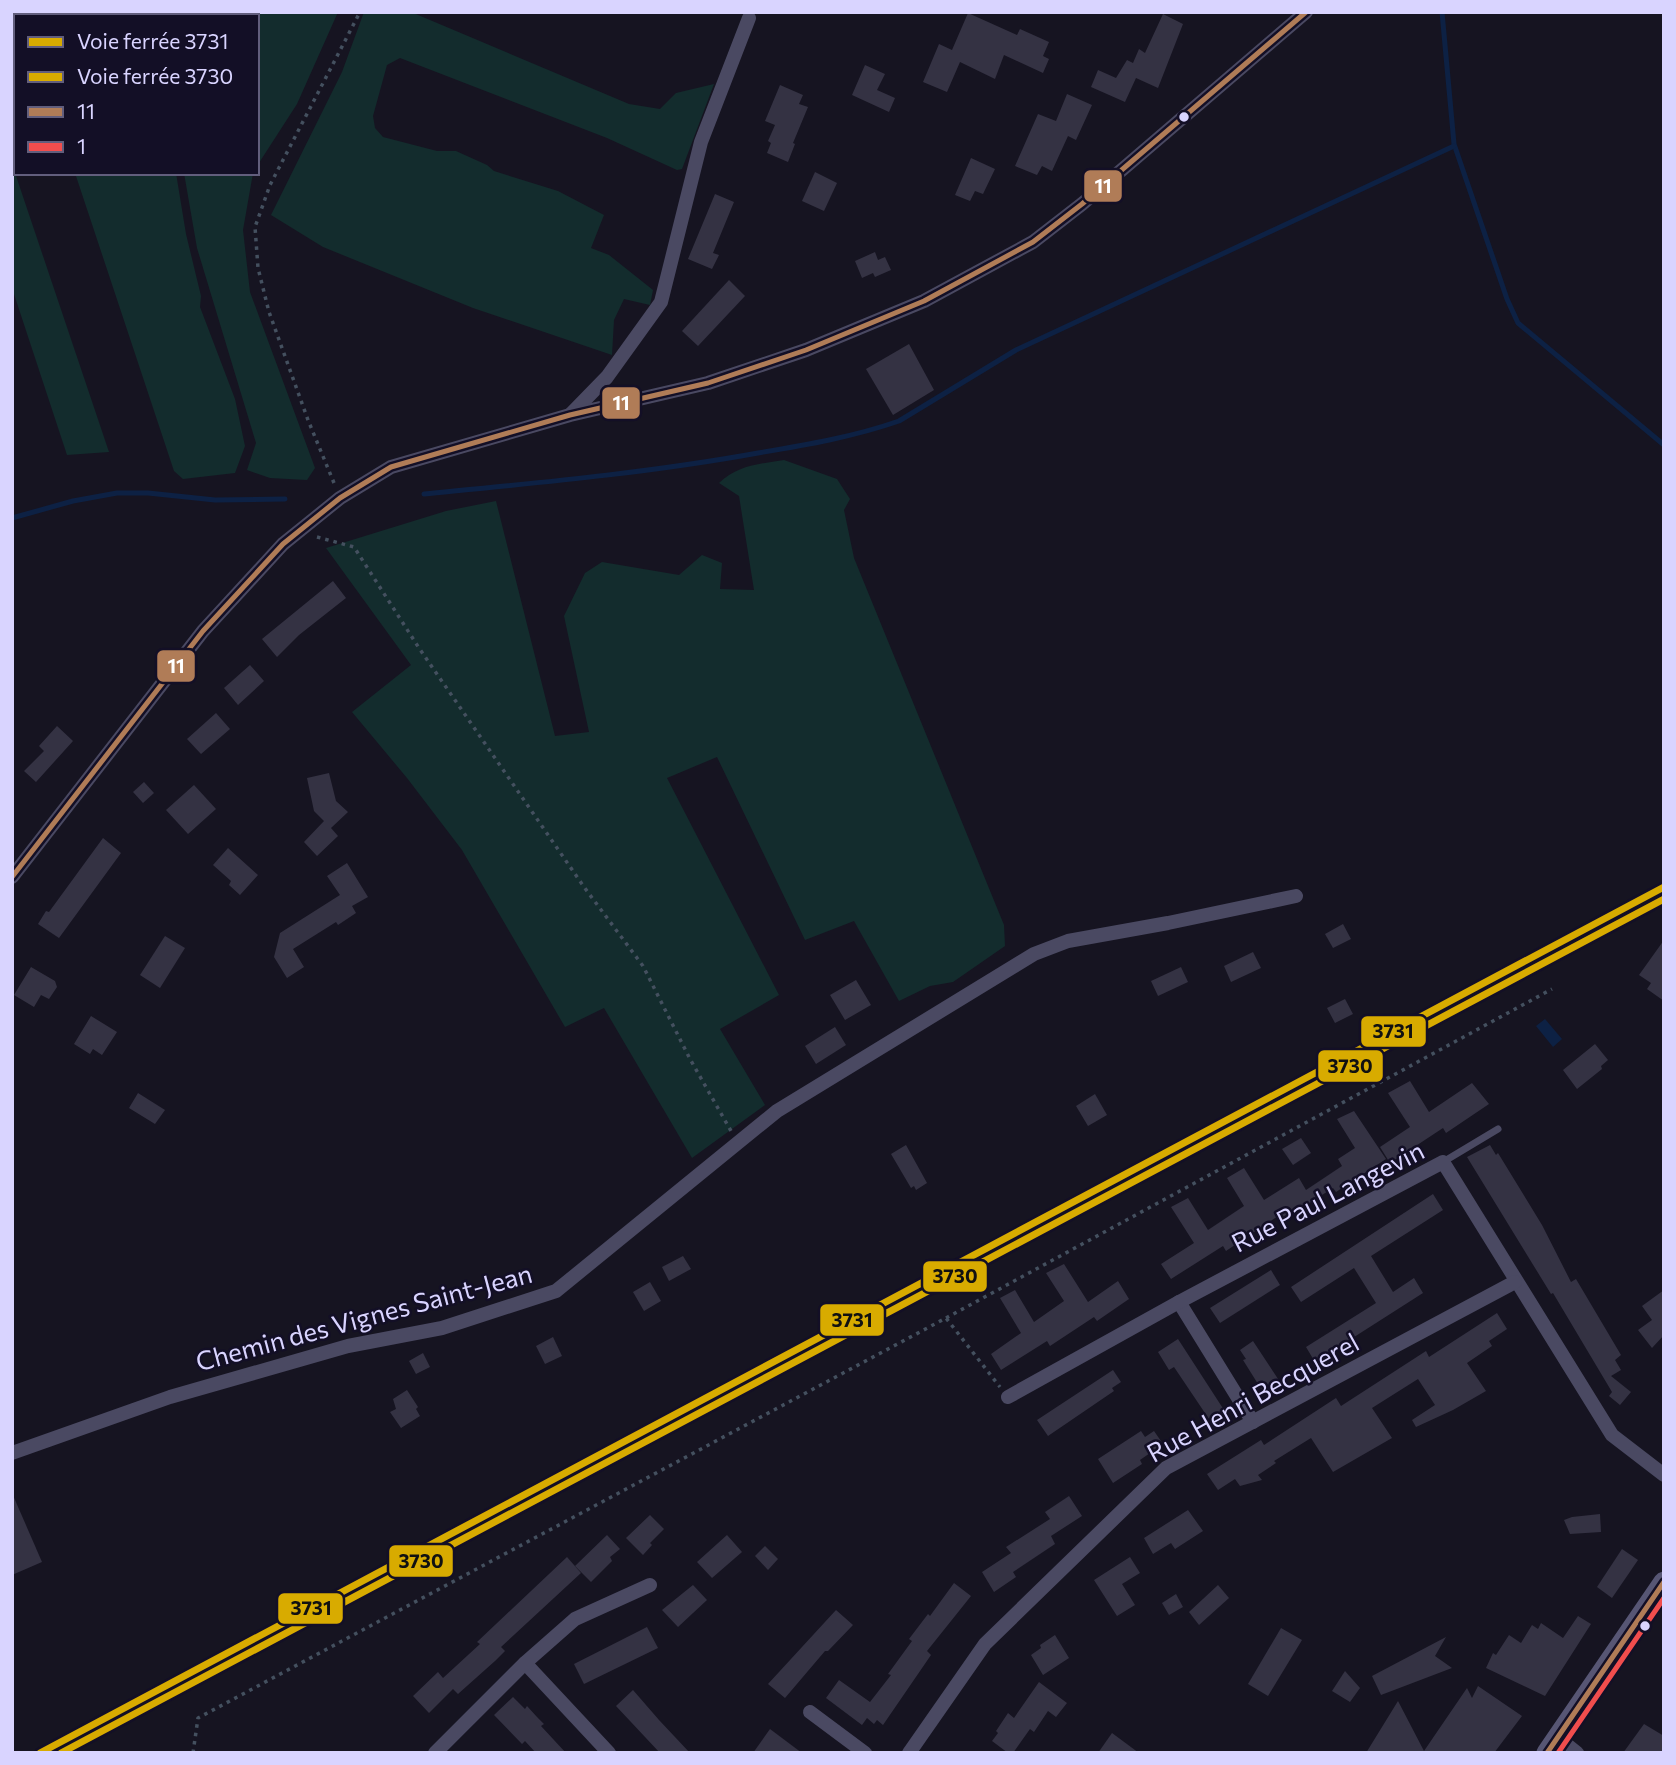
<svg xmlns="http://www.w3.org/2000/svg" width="1676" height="1765" font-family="Commissioner,sans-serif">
<rect width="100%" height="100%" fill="#161421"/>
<g fill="#132c2d">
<path d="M22 12H164L162 16H23Z"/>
<path d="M179 12H338L297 104 257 166V16H176Z"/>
<path d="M364 12H411L629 104 660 109 676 93 714 84 682 169 677 170 607 138 400 58 387 65 373 116 375 128 383 137 437 151H456L487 165 494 171 558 191 604 215 591 248 609 255 653 290 650 305 624 299 614 320 612 355 473 308 323 247 271 215 342 72Z"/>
<path d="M12 164 109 452 67 455 12 288Z"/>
<path d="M75 173H176L186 234 201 296 200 307 235 399 245 446 235 473 183 479 174 471Z"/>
<path d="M184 173H253L243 230 250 292 315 468 307 480 270 478 247 470 256 443 197 248Z"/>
<path d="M784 460 837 479 850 499 844 510 854 558 1004 925 1005 946 953 982 930 986 899 1001 854 921 805 940 717 757 667 778 779 995 720 1029 765 1105 692 1158 604 1008 565 1027 462 850 407 778 352 712 411 665 326 548 446 511 496 501 555 736 589 732 564 616 585 573 602 562 679 575 702 555 722 563 720 589 754 590 739 496 719 483C738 465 759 464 784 460Z"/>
</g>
<path fill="#0d2144" d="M1545 1019 1562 1039 1553 1047 1536 1026Z"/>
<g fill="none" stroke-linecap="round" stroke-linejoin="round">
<g stroke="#0d2144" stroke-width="5">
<path d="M1442 12 1454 144 1507 299 1518 323 1664 445"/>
<path d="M424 494C536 483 648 473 758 453 806 445 853 437 899 421L1016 350 1454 146"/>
<path d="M12 518 73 501 117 493H148L215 500 285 499"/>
</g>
</g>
<g fill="#343243">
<path d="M968 13 1017 35 1020 29 1049 42 1043 56 1049 59 1043 73 1004 55 995 79 960 62 947 92 923 82 939 44 952 50Z"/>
<path d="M1163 14 1183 24 1158 88 1136 78 1125 102 1091 87 1098 70 1116 78 1127 60 1133 63 1139 49 1145 53Z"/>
<path d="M865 65 885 74 877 90 895 98 889 112 852 95Z"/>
<path d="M780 85 803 95 799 104 808 107 793 143 795 144 788 162 767 153 771 143 768 141 775 125 765 121Z"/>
<path d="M1067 94 1092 105 1076 140 1068 136 1052 171 1042 166 1037 175 1015 166 1038 114 1056 121Z"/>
<path d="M971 158 995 169 983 194 975 191 970 201 955 195Z"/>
<path d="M815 172 837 183 824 211 802 201Z"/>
<path d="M715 194 734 202 713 253 719 255 712 269 688 259Z"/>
<path d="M875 252 878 260 885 257 891 270 875 277 873 273 862 278 855 261Z"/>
<path d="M729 280 745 296 698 346 682 331Z"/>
<path d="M909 344 934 390 893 415 866 369Z"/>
<path d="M333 581 346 598 299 635 277 657 262 639Z"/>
<path d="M250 665 264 681 238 705 224 688Z"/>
<path d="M216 713 230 729 201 754 187 739Z"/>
<path d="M57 726 73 741 36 782 24 771 44 751 39 746Z"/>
<path d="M329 773 336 801 348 812 331 828 338 836 317 856 304 842 324 821 314 811 307 778Z"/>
<path d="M144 782 154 793 143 803 133 792Z"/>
<path d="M194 785 216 809 188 834 166 810Z"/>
<path d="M103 838 121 853 59 938 38 924 46 911 49 912Z"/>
<path d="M228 848 258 875 240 895 229 885 231 881 213 865Z"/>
<path d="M347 863 368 897 352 906 356 913 338 925 336 922 293 949 304 967 287 978 274 957 280 933 340 895 327 876Z"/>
<path d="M1343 924 1351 939 1333 948 1325 934Z"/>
<path d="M165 936 185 948 160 988 140 975Z"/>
<path d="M1664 940V1001L1647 989 1651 983 1639 975Z"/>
<path d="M1253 952 1261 968 1231 982 1224 966Z"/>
<path d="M31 967 55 981 57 987 49 999 41 995 34 1007 14 995Z"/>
<path d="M1181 967 1188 982 1158 996 1151 981Z"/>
<path d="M856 980 871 1005 845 1020 830 995Z"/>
<path d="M1345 999 1353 1014 1335 1023 1327 1008Z"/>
<path d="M91 1016 117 1032 102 1055 93 1049 90 1054 74 1044Z"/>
<path d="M835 1027 846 1045 816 1064 805 1046Z"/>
<path d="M1595 1044 1608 1060 1601 1066 1602 1069 1577 1089 1563 1070Z"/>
<path d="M1410 1081 1429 1112 1472 1083 1489 1104 1446 1133 1443 1128 1390 1163 1380 1147 1410 1127 1388 1093Z"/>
<path d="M138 1093 165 1110 155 1124 129 1108Z"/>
<path d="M1095 1094 1107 1115 1088 1126 1076 1106Z"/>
<path d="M1354 1111 1386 1159 1336 1192 1333 1188 1281 1221 1278 1216 1226 1251 1223 1246 1171 1279 1161 1264 1194 1243 1171 1207 1188 1198 1208 1230 1244 1206 1227 1178 1244 1168 1264 1200 1299 1178 1306 1190 1342 1166 1338 1159 1355 1148 1337 1119Z"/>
<path d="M1301 1138 1311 1153 1293 1165 1282 1149Z"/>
<path d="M906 1145 927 1183 916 1190 914 1186 911 1188 891 1154Z"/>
<path d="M1490 1145 1496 1155 1498 1153 1542 1225 1571 1282 1576 1279 1621 1355 1615 1360 1621 1370 1611 1376 1631 1392 1620 1405 1609 1396 1612 1392 1553 1293 1551 1294 1467 1157Z"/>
<path d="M1433 1194 1443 1210 1371 1256 1393 1292 1414 1278 1423 1293 1315 1362 1306 1347 1376 1303 1354 1268 1301 1302 1291 1287Z"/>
<path d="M683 1256 691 1269 669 1281 662 1267Z"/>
<path d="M1064 1264 1088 1302 1118 1281 1129 1299 1097 1321 1094 1317 1050 1346 1047 1341 1001 1370 991 1354 1021 1333 1000 1298 1015 1290 1034 1322 1064 1301 1046 1273Z"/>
<path d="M1271 1270 1280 1285 1220 1323 1210 1308Z"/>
<path d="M650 1282 661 1301 644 1311 633 1292Z"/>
<path d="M1664 1290V1335L1652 1348 1638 1330 1652 1320 1642 1306Z"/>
<path d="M1497 1313 1507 1329 1489 1341 1492 1346 1467 1363 1486 1391 1453 1410 1416 1427 1412 1420 1435 1405 1418 1379 1372 1408 1392 1438 1333 1472 1311 1438 1274 1461 1276 1463 1258 1475 1262 1480 1240 1486 1235 1479 1218 1490 1207 1474 1261 1440 1264 1445 1336 1398 1341 1406 1426 1351 1429 1357Z"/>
<path d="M553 1337 562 1356 545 1364 536 1346Z"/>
<path d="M1178 1339 1224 1410 1209 1419 1174 1367 1169 1370 1158 1352Z"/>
<path d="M1253 1341 1280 1382 1263 1392 1243 1360 1246 1359 1240 1350Z"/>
<path d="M423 1353 430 1367 416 1374 409 1361Z"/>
<path d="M1113 1370 1121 1382 1112 1388 1114 1391 1048 1436 1037 1420Z"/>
<path d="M407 1390 418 1407 416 1409 420 1416 401 1428 390 1412 396 1409 393 1399Z"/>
<path d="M1141 1431 1145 1437 1154 1431 1163 1444 1140 1460 1142 1464 1113 1483 1098 1459Z"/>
<path d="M12 1493 42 1562 12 1575Z"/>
<path d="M1069 1496 1082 1516 1051 1536 1055 1544 1013 1572 1016 1577 994 1592 982 1572 1011 1553 1006 1547 1050 1519 1045 1512Z"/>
<path d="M1188 1510 1203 1531 1175 1549 1171 1543 1153 1554 1144 1538Z"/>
<path d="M1600 1514 1601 1532 1570 1534 1564 1520 1572 1517Z"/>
<path d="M650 1515 664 1529 650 1543 652 1545 643 1555 626 1538Z"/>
<path d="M607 1535 620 1549 610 1557 612 1561 591 1582 575 1566Z"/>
<path d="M727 1535 742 1552 712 1578 697 1562Z"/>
<path d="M765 1546 778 1559 768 1570 755 1556Z"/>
<path d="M1622 1549 1638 1560 1612 1598 1597 1587Z"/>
<path d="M567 1557 581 1573 501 1647 505 1651 495 1661 458 1694 453 1689 429 1713 413 1696 438 1672 443 1678 480 1644 477 1642Z"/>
<path d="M1130 1557 1140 1573 1122 1584 1135 1605 1117 1616 1094 1580Z"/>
<path d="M954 1583 971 1596 927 1651 931 1655 883 1725 877 1720 874 1724 867 1718 862 1725 826 1698 839 1680 870 1702 891 1675 888 1674 912 1641 909 1639 928 1614 930 1616Z"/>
<path d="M693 1585 707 1600 678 1627 662 1610Z"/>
<path d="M1218 1585 1229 1598 1199 1625 1189 1612Z"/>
<path d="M1176 1594 1183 1607 1169 1615 1162 1603Z"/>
<path d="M836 1610 853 1625 828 1651H825L785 1698 768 1684Z"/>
<path d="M1578 1616 1591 1624 1545 1696 1486 1668 1493 1653 1496 1655 1509 1635 1521 1643 1532 1625 1538 1629 1541 1623 1563 1638Z"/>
<path d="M647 1627 658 1648 584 1684 574 1664Z"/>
<path d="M1281 1628 1302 1640 1268 1696 1248 1684Z"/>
<path d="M1055 1635 1069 1658 1043 1675 1031 1655 1041 1648 1040 1645Z"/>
<path d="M1446 1637 1435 1656 1452 1668 1381 1695 1372 1676Z"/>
<path d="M1345 1671 1360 1688 1350 1702 1332 1691Z"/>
<path d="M1039 1682 1067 1703 1056 1717 1048 1711 1034 1732 1030 1729 1013 1753H1008L992 1741 998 1733 996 1731 1008 1713 1014 1718Z"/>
<path d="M1478 1686 1522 1716 1494 1753H1366L1398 1701 1424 1751 1467 1688 1472 1698Z"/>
<path d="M633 1690 659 1720 690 1753H660L616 1706Z"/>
<path d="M513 1697 525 1709 527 1706 537 1717 544 1724 541 1726 566 1753H536L525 1741 522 1744 494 1715Z"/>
<path d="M1644 1724 1664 1736V1748L1661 1753H1623Z"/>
<path d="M770 1729 802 1753H753Z"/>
<path d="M1112 1733 1139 1753H1098Z"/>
</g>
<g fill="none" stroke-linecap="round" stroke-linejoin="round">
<g stroke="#44505f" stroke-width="3.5" stroke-dasharray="3.5 5" stroke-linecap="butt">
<path d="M334 483 308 420 269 312 258 268 255 227 270 185 360 12"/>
<path d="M317 537 354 547 419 648 584 887 643 966 690 1059 731 1131"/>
<path d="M946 1318 1552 989"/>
<path d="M193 1753 198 1718 946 1318 1000 1387"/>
</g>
<path stroke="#4a4962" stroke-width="7" d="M1443 1162 1498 1129"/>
<g stroke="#4a4962" stroke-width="14">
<path d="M571 414 607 377 661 302 701 142 749 18"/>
<path d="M12 877 203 631 283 544 340 498 391 467 570 415 708 383 806 350 924 301 1033 242 1082 204 1306 12"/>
<path d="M1179 1302 1253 1422"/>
<path d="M1008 1397 1179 1302 1443 1162 1612 1435 1664 1475"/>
<path d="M12 1453 170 1397 348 1346 442 1328 556 1291 777 1111 1034 954 1068 941 1168 923 1296 896"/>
<path d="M525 1663 609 1753"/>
<path d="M810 1712 865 1753"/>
<path d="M1557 1737 1577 1753"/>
<path d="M435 1753 525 1663 575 1619 650 1585"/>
<path d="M909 1753 985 1644 1166 1468 1515 1282"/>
</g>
<path stroke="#575674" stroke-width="21" d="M1547 1753 1664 1582"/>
<defs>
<g id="bus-1">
<path d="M12 877 203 631 283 544 340 498 391 467 570 415 708 383 806 350 924 301 1033 242 1082 204 1306 12"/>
<path d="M1547 1753 1664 1582"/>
</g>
<path id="bus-2" d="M1558 1753 1664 1598"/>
</defs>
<use href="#bus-1" stroke="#130f26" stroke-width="10"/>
<use href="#bus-2" stroke="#130f26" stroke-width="10"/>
<use href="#bus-1" stroke="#b07c57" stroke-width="5"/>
<use href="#bus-2" stroke="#f14d4d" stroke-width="5"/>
<defs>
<path id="rail-1" d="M40 1753 1664 887"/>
<path id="rail-2" d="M61 1753 1664 899"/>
</defs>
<use href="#rail-1" stroke="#130f26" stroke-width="12"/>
<use href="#rail-2" stroke="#130f26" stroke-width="12"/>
<use href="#rail-1" stroke="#d8ab00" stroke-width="7"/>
<use href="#rail-2" stroke="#d8ab00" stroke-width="7"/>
</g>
<g fill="#d9d4ff" stroke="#130f26" stroke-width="2.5">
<circle cx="1184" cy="117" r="6"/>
<circle cx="1645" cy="1626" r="6"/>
</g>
<g text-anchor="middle" stroke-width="5" stroke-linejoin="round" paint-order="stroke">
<g font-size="26" fill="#d9d4ff" stroke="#130f26">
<text transform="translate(1328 1197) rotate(-27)" y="9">Rue Paul Langevin</text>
<text transform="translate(364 1318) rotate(-15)" y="9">Chemin des Vignes Saint-Jean</text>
<text transform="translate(1253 1398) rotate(-29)" y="9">Rue Henri Becquerel</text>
</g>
</g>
<g stroke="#130f26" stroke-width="2.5">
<rect x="1083" y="169" width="40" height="34" rx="7" fill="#b07c57"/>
<rect x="601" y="386" width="40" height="34" rx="7" fill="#b07c57"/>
<rect x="156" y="649" width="40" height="34" rx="7" fill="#b07c57"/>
<rect x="1360" y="1015" width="67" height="33" rx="7" fill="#d8ab00"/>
<rect x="1317" y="1049" width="67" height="34" rx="7" fill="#d8ab00"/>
<rect x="922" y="1260" width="66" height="33" rx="7" fill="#d8ab00"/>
<rect x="819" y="1303" width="66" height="34" rx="7" fill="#d8ab00"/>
<rect x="388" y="1544" width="66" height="34" rx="7" fill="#d8ab00"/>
<rect x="277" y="1592" width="67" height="33" rx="7" fill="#d8ab00"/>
</g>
<g font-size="19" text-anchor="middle" font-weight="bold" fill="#fff">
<text x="1103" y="193">11</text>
<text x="621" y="410">11</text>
<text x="176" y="673">11</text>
</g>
<g font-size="19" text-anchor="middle" font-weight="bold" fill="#111">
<text x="1393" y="1038">3731</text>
<text x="1350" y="1073">3730</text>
<text x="955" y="1283">3730</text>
<text x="852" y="1327">3731</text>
<text x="421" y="1568">3730</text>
<text x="311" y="1615">3731</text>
</g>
<rect width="1676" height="1765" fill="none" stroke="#d9d4ff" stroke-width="28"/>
<rect x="14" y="14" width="245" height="161" fill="#130f26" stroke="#625e7d" stroke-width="2"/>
<rect x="28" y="37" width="35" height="10" fill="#d8ab00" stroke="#625e7d" stroke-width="2"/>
<text x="77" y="49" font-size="21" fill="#d9d4ff">Voie ferrée 3731</text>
<rect x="28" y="72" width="35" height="10" fill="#d8ab00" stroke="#625e7d" stroke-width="2"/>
<text x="77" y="84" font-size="21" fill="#d9d4ff">Voie ferrée 3730</text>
<rect x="28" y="107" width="35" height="10" fill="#b07c57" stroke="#625e7d" stroke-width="2"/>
<text x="77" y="119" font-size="21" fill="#d9d4ff">11</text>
<rect x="28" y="142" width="35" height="10" fill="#f14d4d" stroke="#625e7d" stroke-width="2"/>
<text x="77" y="154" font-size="21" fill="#d9d4ff">1</text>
</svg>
